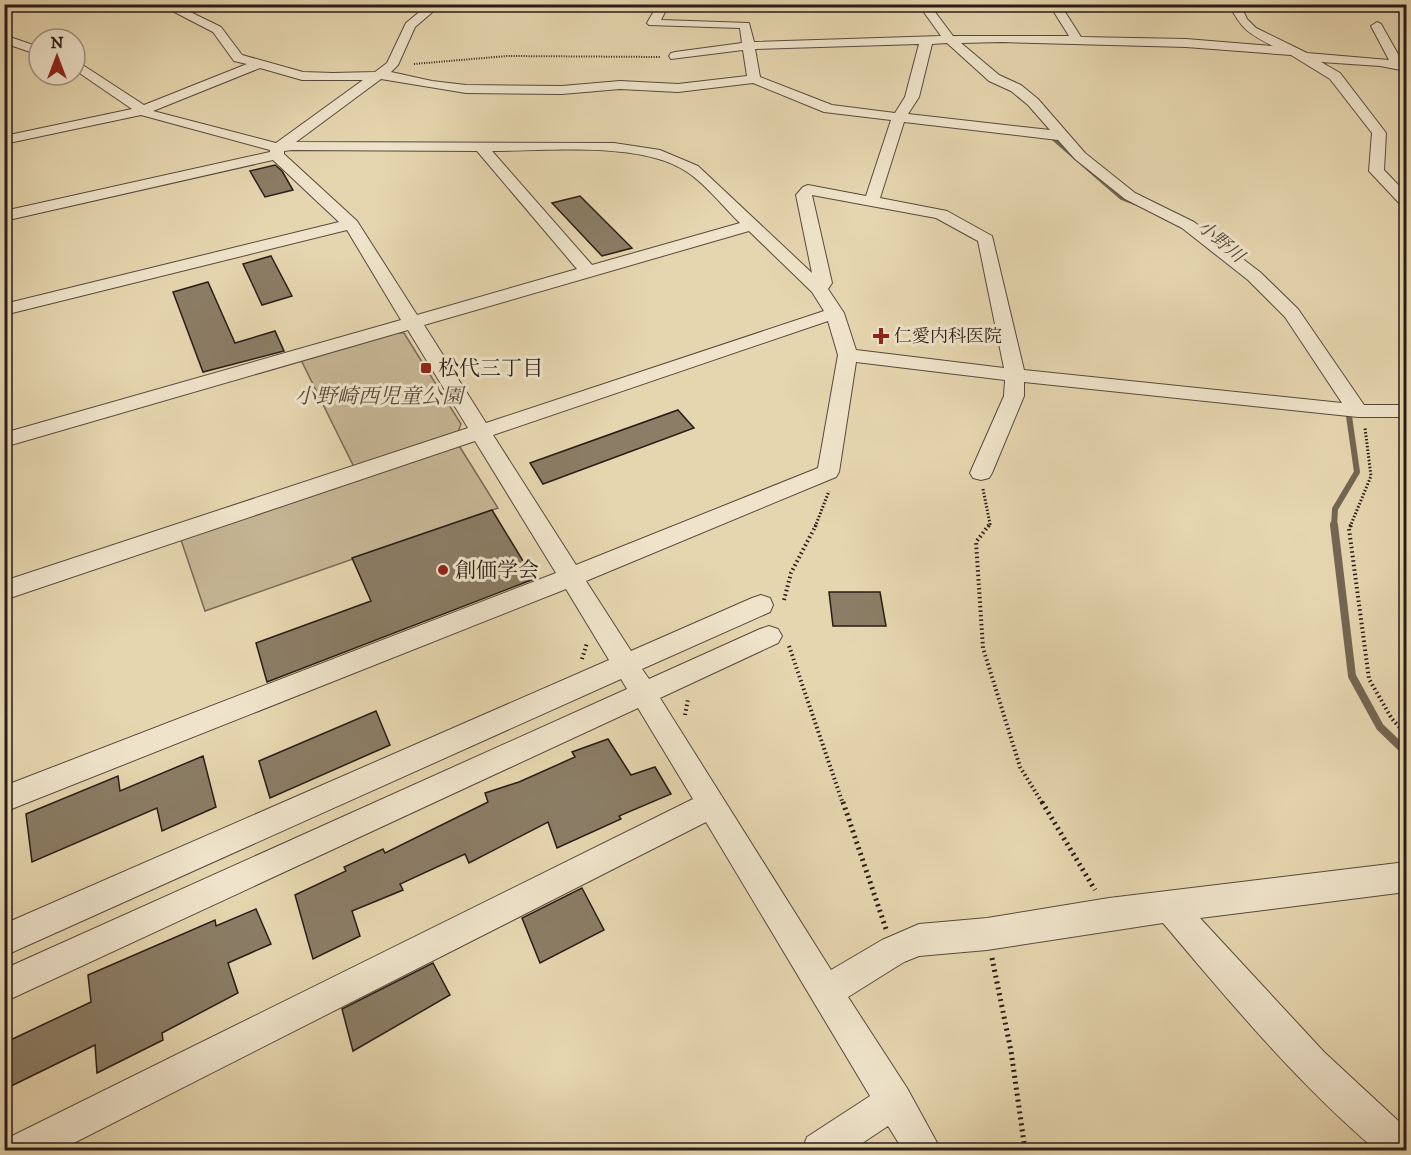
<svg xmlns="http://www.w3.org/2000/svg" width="1411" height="1155" font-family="'IM FELL DW Pica','Noto Serif JP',serif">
<rect width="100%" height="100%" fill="#e6d6af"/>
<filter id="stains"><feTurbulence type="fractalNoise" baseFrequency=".00333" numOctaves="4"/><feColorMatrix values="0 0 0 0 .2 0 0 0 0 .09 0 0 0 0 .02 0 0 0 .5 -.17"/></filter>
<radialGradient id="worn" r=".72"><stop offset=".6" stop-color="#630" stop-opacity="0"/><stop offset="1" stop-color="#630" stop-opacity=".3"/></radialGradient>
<g fill="#c6b695" stroke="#786956" stroke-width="1.5">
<path d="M395 333H404L461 424 458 432 354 467 301 360Z"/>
<path d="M458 444 498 508 205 611 180 537Z"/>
</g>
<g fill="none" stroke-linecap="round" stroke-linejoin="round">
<path stroke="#746653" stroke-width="4.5" d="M1053 138 1122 198 1135 203"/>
<path stroke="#746653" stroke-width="6" d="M1334 527 1335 509 1357 472 1349 416"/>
<path stroke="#746653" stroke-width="8" d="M1334 525 1352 676 1380 727 1406 752"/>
</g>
<g fill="#8b7d66" stroke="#291c17" stroke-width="1.5">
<path d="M275 165 282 171 293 190 265 197 250 171Z"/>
<path d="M580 196 632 248 602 256 552 203Z"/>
<path d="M271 256 292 296 262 305 243 264Z"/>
<path d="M208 282 235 343 275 331 284 351 203 372 173 292Z"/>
<path d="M678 410 694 428 543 484 530 463Z"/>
<path d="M492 510 534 579 267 682 256 643 371 601 352 558Z"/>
<path d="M829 592H880L886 626H833Z"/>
<path d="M376 711 390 745 270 798 259 761Z"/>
<path d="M608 739 631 775 655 767 671 794 619 816 621 819 557 848 548 822 469 863 465 854 400 884 403 890 352 911 360 936 313 959 295 895 346 871 344 867 383 849 385 853 488 802 485 793 519 782 575 757 572 752Z"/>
<path d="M203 756 216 807 162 831 157 808 32 862 26 814 118 776 120 791Z"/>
<path d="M582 888 604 930 540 963 522 918Z"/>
<path d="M256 909 271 944 228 963 238 993 162 1033 163 1040 97 1073 95 1045 7 1088 4 1043 91 1002 88 975 215 920 216 926Z"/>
<path d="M433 963 450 995 353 1051 342 1009Z"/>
</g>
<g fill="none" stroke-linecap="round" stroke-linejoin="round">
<defs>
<g id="minor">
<path d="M159 4H174L221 27 242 55 303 72 333 73 375 72 387 63 406 23 429 4H442L415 27 398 65 391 72 432 81 466 85 562 86 620 81 678 84 747 76 743 50 671 59 669 56 671 53 675 52 742 43 740 28 649 25 647 23 658 4H669L661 20 749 23 754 42 941 36 918 4H929L953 36H1069L1049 4H1060L1081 37 1186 39 1273 46C1249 34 1241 29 1229 4H1240L1247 19 1256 28 1307 53 1389 60 1371 26 1377 22 1381 24 1403 63H1406V71L1380 66 1321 62 1340 73 1386 133 1384 170 1406 193V206L1400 204 1369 171 1372 133 1330 79 1291 55 1186 47 1002 42 961 43 999 75 1021 85 1038 99 1085 153 1135 193 1194 222 1260 272 1298 309 1364 405H1406V417H1358L1024 382V396L992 473 989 478 981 480 973 478 970 473 1004 396 1005 380 856 362 839 472 836 477 586 581 631 651 752 598 761 595 770 598 773 605 770 612 642 669 649 679 760 629 769 626 778 629 782 636 778 643 660 698 831 970 882 940 919 924 987 918 1109 898 1406 862V892L1200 918 1324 1052 1406 1128V1150H1376C1297 1083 1230 1002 1163 923L987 950 919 956 904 962 848 997 907 1088 941 1150H903L888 1126 852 1150H802L807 1137 870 1096 706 822 60 1150H5L10 1137 693 799 638 708 4 1002V969L627 689 621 679 4 956V924L609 660 566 589 4 812V786L556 573 475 441 4 600V581L468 428 408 330 4 447V433L401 320 347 230 4 315V304L339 222 273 160 4 221V211L270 152V150L141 115 4 144V136L132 109 75 70V60L144 105 247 64 234 61 213 32ZM947 43 989 81 1011 91 1028 105 1050 130 908 114 919 97 932 44ZM919 44 905 97 895 113 832 105 760 77 755 49ZM260 68 302 80H363L276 143 153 111ZM381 79 466 93 562 94 620 89 678 92 753 83 824 112 891 120 866 196 808 185 803 187 796 195 812 273 698 166 660 150 614 143 296 142ZM904 122 1058 140 1075 159 1125 199 1182 228 1248 280 1285 317 1342 403 1024 370 992 236 947 211 880 198ZM292 150 477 151 577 269 417 315 357 221 284 154V151ZM492 151C545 151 643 141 687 172 707 185 723 207 740 223L592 265ZM812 195 936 218 978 241 1004 368 856 350 844 313 828 289 832 283ZM749 231 812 292 824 311 486 423 424 325ZM828 321 838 355 818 468 576 565 493 435Z"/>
<path d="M4 35 39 47V55L4 43Z"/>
</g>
</defs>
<use href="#minor" stroke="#584a3d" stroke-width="2"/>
<path stroke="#291c17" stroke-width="2" stroke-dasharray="1 1.5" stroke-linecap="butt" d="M414 64 507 56 661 57"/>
<g stroke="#291c17" stroke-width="3" stroke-dasharray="1.5 2" stroke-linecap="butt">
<path d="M983 489 990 524 988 527"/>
<path d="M815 527 829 491"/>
<path d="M1350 527 1371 476 1365 428"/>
</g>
<g stroke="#291c17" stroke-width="4" stroke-dasharray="1.5 3" stroke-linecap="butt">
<path d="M989 525 976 542 983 648 1020 767 1043 804"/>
<path d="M1351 525 1349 529 1369 679 1392 719 1406 734"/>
<path d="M784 600 791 573 816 525"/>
<path d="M789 646 843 804"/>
<path d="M582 659 587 643"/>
<path d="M685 715 688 699"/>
</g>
<g stroke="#291c17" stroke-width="5" stroke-dasharray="2 4" stroke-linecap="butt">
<path d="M843 802 886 929"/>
<path d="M1042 802 1095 890"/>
<path d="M4 865 10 909"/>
<path d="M992 958 1011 1051 1025 1150"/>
</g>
<use href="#minor" fill="#efe4cb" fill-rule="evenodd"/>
</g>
<g fill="#8f2418" stroke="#efe4cb" stroke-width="2">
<path d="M878 327h6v6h6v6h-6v6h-6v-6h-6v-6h6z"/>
<rect x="420" y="362" width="12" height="12" rx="3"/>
<circle cx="443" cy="570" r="6"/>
</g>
<g text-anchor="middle" stroke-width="6" stroke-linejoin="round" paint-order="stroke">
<g font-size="18" font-style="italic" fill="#55473a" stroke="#efe4cb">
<text transform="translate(1221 241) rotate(40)" y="6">小野川</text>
</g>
<g font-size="18" fill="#291c17" stroke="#efe4cb" text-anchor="start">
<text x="894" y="342">仁愛内科医院</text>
</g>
<g font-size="21" fill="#291c17" stroke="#efe4cb" text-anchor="start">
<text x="438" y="375">松代三丁目</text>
<text x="455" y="577">創価学会</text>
</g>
<g font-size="21" font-style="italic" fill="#584a3d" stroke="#efe4cb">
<text x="379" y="403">小野崎西児童公園</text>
</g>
</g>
<rect width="1411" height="1155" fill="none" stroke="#e6d6af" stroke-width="24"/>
<rect x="6" y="6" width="1399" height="1143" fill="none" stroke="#291c17" stroke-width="3"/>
<rect x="12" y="12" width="1387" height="1131" fill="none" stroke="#291c17" stroke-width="1.5"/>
<g transform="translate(57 57)"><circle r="28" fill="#efe4cb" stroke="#a09483" stroke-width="1.5"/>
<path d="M0-4.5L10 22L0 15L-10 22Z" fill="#8f2418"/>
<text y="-9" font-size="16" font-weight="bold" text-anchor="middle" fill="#291c17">N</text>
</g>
<rect width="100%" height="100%" filter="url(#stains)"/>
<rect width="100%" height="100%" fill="url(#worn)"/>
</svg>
